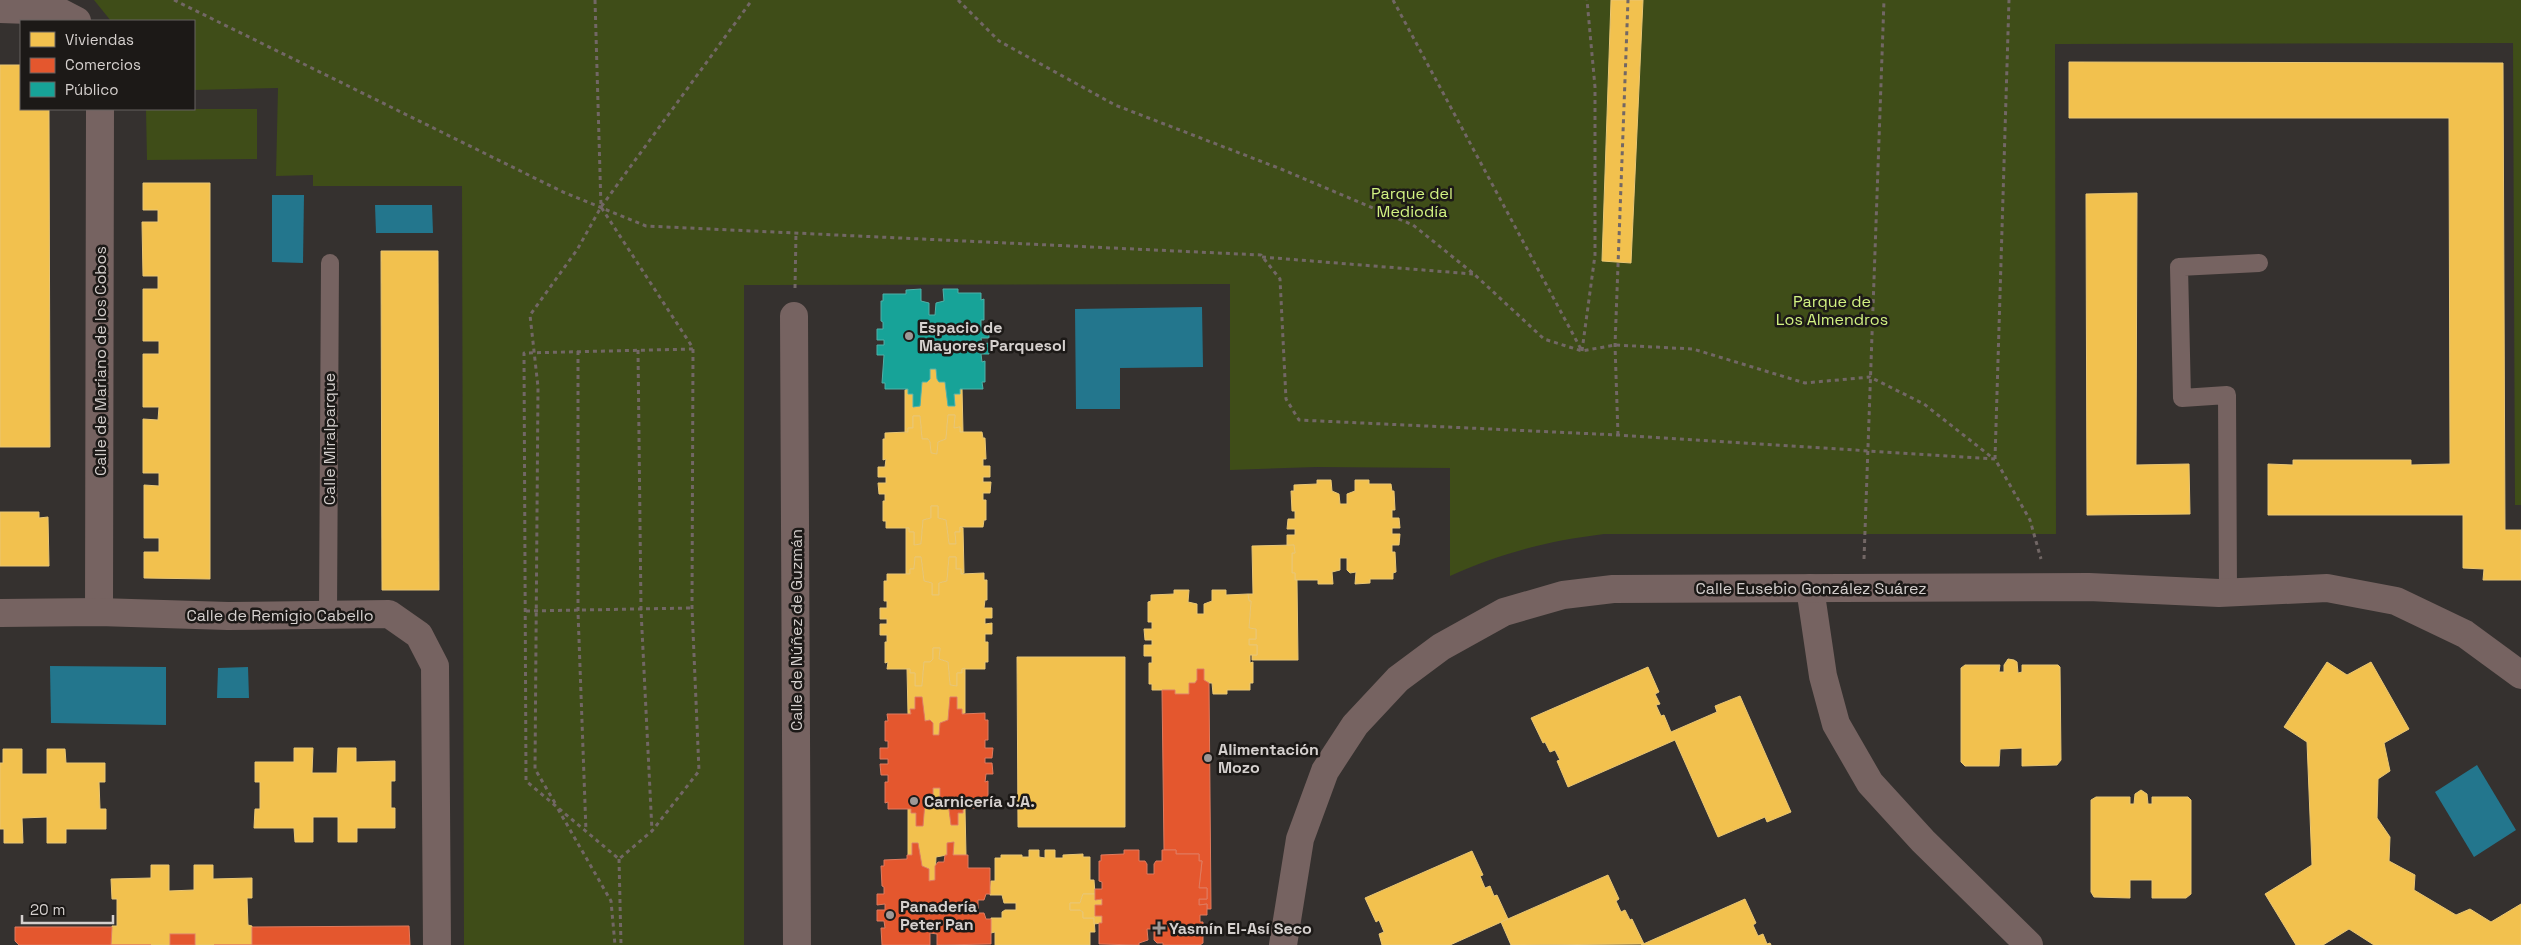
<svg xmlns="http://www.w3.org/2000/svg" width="2521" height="945" font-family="'Space Grotesk',sans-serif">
<rect width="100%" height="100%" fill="#35312f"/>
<g fill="#3f4d18">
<path d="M94 0H2521V505H2515L2513 43 2055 44 2056 534H1604C1547 541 1501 553 1450 576V468L1316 467 1230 470V284L744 285V945H464L462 186H313V175L276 176 278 88 194 90V21H111Z"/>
<path d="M146 109H257V159L147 160Z"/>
</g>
<g fill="#23768d">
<path d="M272 195H304L303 263 272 262Z"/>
<path d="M375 205H432L433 233H376Z"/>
<path d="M1202 307 1203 367 1120 368V409H1076L1075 309Z"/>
<path d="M50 666 166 667V725L51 723Z"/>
<path d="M248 667 249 698H217L218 668Z"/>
<path d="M2477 765 2516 830 2474 857 2435 792Z"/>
</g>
<g fill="#f2c14e" stroke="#e9c674">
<path d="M1611 0H1643L1631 263 1602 261Z"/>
<path d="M2069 62 2503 63 2505 530H2521V580H2483L2484 569 2463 568V515H2268V464L2293 465V460H2411V465L2450 464 2449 118H2069Z"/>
<path d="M0 65H21V109H49L50 447H0Z"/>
<path d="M143 183H210V579L144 578V552H159V538H144V485L159 486V473H143V419L158 420 159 407H143V354H159V341H143V289H158V276H143L142 222H158V210H143Z"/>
<path d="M2137 193 2136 465 2189 464 2190 514 2087 515 2086 194Z"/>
<path d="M381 251H438L439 590H382Z"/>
<path d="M930 369H936L937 379 939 382H945L948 406H955L954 394H960V389L962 388 963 432H960V427L954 428 955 415H948L946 439 938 442 937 454 931 453 930 442 928 439H922L920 416H913V428H908V432H905V390L908 389V394H913V407L920 406 922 382H927L930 379Z"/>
<path d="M948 415H955L954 428 960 427V432H982L983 438H985L986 459H983V466H990V477H983V482H991L990 493H983V500H986V520H984L983 527H960V532H955L956 544H949L946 520 938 518V506H931V518L923 520 921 544 914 545V532H909V528H886V521H883V501H885V494H879L878 483H886V477H878V467H885L886 459 883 460V439H885V433L908 432V428H913V416H920L922 439H928L930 442 931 453 937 454 938 442 946 439Z"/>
<path d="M1317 480H1331L1332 491 1339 494 1340 504H1347V494L1355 491V480H1369V484H1391L1392 491H1394L1395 510H1392V518H1399L1400 528H1392V534H1400L1399 545H1392V552H1395L1396 572 1393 573V579H1370V583L1355 584 1356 572 1350 573 1347 570V558H1340V570L1332 572 1333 584H1318V580H1295V573H1292V553H1295L1294 545 1287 546V535H1295V529H1287L1288 519H1295V511H1292L1291 491H1294V485L1317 484Z"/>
<path d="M931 506H938V518L946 520 949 544H956L955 532H960V527L963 528 964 573 961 574V569H956V557H949L947 581 939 583V595H932V583L924 581 921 557H915L914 569H910V574H906V528H909V532H914V545L921 544 923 520 931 518Z"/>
<path d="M0 512H39V518L48 517 49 566H0Z"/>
<path d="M1294 545 1295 553H1292V573H1295V580H1297L1298 660H1252V655H1257V645H1249V639H1256V629L1249 628 1251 601H1249L1248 594H1253L1252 546Z"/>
<path d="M915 557H921L924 581 932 583V595H939V583L947 581 949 557H956V569H961V574L984 573V580H987V600H985L984 608H992V618H985V624L992 623V634H985V642H988V662H985V669H962V673H957V686L950 685 948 662 939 659 940 648H933V659L930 662H924L922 686H915V673H910V669H887L888 662 885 663V642H887V635H880V624H887V619H880V608H887V601H884V581H887V574H910V569H914Z"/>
<path d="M1174 590H1189L1188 602 1197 604V614H1204V604L1212 601V590H1226V595L1248 594 1249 601H1251L1249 628 1256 629V639H1249V645H1257V655H1250V663L1253 662V683H1250V690H1227V694H1213L1212 683H1207L1204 680V669H1197V680L1195 683H1189V694H1175V690H1152V684H1149V663H1152V656H1144V645H1152V640H1145L1144 629H1152V622H1148V602L1151 601V595L1174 594Z"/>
<path d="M933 648H940L939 659 948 662 950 685 957 686V673H962V669L965 668V713L962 714V709H957V697H950L948 720 940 723 939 735H933V723L930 720 925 721 922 697H915V709H910L911 714H908L907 669H910V673H915V686H922L924 662H930L933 659Z"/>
<path d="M1017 657H1125V827H1018Z"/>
<path d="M2008 659 2014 660 2017 662 2018 673 2022 672V665H2058L2060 667 2061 760 2057 765 2022 766V748L2000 749 1999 766H1965L1961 762V668L1965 665H2000L1999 672H2004V665Z"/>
<path d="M2327 662 2347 675 2371 662 2409 729 2384 743 2390 771 2378 779 2377 818 2390 837 2389 861 2415 875 2414 890 2456 915 2470 909 2491 922 2521 904V945H2374L2349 929 2323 945H2296L2265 894 2312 865 2307 742 2284 727Z"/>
<path d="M1648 667 1659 692 1655 694 1660 704 1656 705 1661 716 1664 715 1671 732 1717 712 1715 706 1740 696 1791 812 1767 822 1765 817 1718 837 1675 740 1568 787 1557 761 1560 760 1555 750 1550 752 1545 742 1543 743 1531 718Z"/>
<path d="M294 748H313L312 773H337L338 748H356V762L395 761V781H391V808H395V828H357V842H338V817H313V842H295L294 828H254L255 809H260V782H255V762H294Z"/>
<path d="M3 749H22V774H47V749H65L66 763H105V782H99L100 809H106V829H66V843H47V817L22 818 23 843H4V829H0V763H3Z"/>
<path d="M933 788H940V799L948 802 951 825H958V813H963V808L965 809 966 855H953L954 842 947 843V855L936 857 935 880 929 881V869L922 866 918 843H912V855H908V809H911V813H916V826H923L925 802H931L933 799Z"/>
<path d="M2141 790 2147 794 2148 804H2152V797H2188L2191 800V894L2186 898H2152V880H2130V898L2094 897 2091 892V800L2096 797H2130V804H2134L2135 794Z"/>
<path d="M1029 850H1039V857L1045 858V850H1055V858H1063V855L1083 854V857H1090V880H1094L1095 894H1083L1080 903H1070V910H1080L1083 912V918H1094L1095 932H1090V945H995V932L991 933V918H1002V912L1005 910H1016V903H1004L1002 895H990L991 881H995V858H1001V855H1022V857H1029Z"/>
<path d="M1472 851 1483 875 1480 876 1485 888 1490 886 1494 896 1497 895 1508 919 1450 945H1382L1379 934 1384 932 1379 920 1376 922 1365 898Z"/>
<path d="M151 865H169V891L194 890V865H213V879L252 878V898H247L248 925 252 926V945H195V934H170V945H111L112 926H117V899H112L111 879 151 878Z"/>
<path d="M1608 875 1619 899 1616 901 1621 912 1625 910 1630 920 1632 919 1644 944 1511 945 1501 922Z"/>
<path d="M1083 894H1095V900L1102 899V905H1095V916H1102V923L1094 924V918H1083V912L1080 910H1070V903H1080Z"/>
<path d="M1745 899 1756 923 1753 925 1758 936 1763 934 1767 944 1770 943 1771 945H1641Z"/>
</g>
<g fill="#e4572e" stroke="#e07b5e">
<path d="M1197 669H1204V680L1209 683 1211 909H1207V904L1199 905V899H1207V888H1199L1202 861H1199V854H1176V850H1164L1162 690H1175V694H1189V683H1195L1197 680Z"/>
<path d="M915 697H922L925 721 930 720 933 723V735H939L940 723 948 720 950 697H957V709H962V714L985 713V720H988V740H985V748H993L992 758H985V763H992L993 774H986L985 782 988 781V802H986V808H963V813H958V825H951L948 802 940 799V788H933V799L931 802H925L923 826H916V813H911V809H888V802L885 803V782H888V775H881L880 764H888V759H880V748H888V741H885V721H888L887 714H911L910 709H915Z"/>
<path d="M954 842 953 855H968V868H990V894H986L984 900H978V913H984L986 919H991V944L937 945V934L930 933V945H882L881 928H885L884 921H877V910H885V904L877 905V894H884V887L882 886 881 866H884V860L907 859V855H912V843H918L922 866 929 869V881L935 880V866L938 862H944L945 855H947V843Z"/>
<path d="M1124 850H1139V861H1145L1147 864V874H1154V864L1156 861H1162V850H1176V854H1199V861H1202L1199 888H1207V899H1199V905L1207 904V915H1200V922H1203V943L1200 945H1163V943H1157L1154 940V929H1147L1148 940 1139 943V945L1099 944V923H1102V916H1095V905H1102V899L1095 900V889H1102V882L1099 881V861H1101V855L1124 854Z"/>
<path d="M409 926 410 945H214H252V927Z"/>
<path d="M15 927H112L111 945H151H19L15 941Z"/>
<rect x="170" y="934" width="25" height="11"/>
</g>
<path fill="#17a398" stroke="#50b0a8" d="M921 289V301L929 303V315H935L936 303 944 301 943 289H958V293H981V300L984 299V320H981V327H989V338H981L982 344 989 343V354H981L982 362 985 361V382H982L983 389H960V394H954L955 406H948L945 382H939L937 379 936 369H930V379L927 382H922L920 406 913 407V394H908V389H885V383H882L884 355H877V345H884V340H877V329H883V322L881 321V301H883V294H906V290Z"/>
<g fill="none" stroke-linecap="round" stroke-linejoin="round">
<g stroke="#726765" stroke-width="3" stroke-dasharray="4 4" stroke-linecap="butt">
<path d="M174 0 563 192 646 226 1261 255 1280 279 1286 399 1299 420 1618 435 1995 459 2030 520 2041 559"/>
<path d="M595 0 601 207 693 348"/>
<path d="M958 0 999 41 1115 105 1281 169 1413 225 1474 274 1544 339 1582 351 1615 345 1693 349 1805 383 1870 377 1924 404 1994 459"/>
<path d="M1393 0 1582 351"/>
<path d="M1262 257 1473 274"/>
<path d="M795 288 796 233"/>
<path d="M693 349 692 608 699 771 652 831 619 859 526 781 524 353Z"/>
<path d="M638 350 641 610 652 831"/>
<path d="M578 351V612L586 831"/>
<path d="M1582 351 1595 255V87L1587 0"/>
<path d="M1618 435 1615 345 1628 0"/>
<path d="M1995 459 2009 0"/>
<path d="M1864 559 1884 0"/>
<path d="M526 611 692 608"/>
<path d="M555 803 535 769 538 387 530 315 577 250 601 207 752 0"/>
<path d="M558 809 611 901 615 945"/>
<path d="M619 859 621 945"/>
</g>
<g stroke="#766361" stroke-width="18">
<path d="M2228 592 2227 395 2182 398 2179 267 2259 263"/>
<path d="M328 615 330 263"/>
</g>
<g stroke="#766361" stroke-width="28">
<path d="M0 9 58 11 77 21"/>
<path d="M794 316 797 945"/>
<path d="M1810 588 1823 676 1836 724 1870 783 1923 841 2029 945"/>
<path d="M99 612 100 109"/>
<path d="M0 613 99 612 228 616 389 614 419 635 435 666 437 945"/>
<path d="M1283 945 1300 839 1325 771 1355 725 1398 679 1441 647 1504 612 1563 595 1613 589 2089 587 2219 593 2327 588 2396 601 2465 634 2521 675"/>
</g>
</g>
<g fill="#9d9896" stroke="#1c1917" stroke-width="2">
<circle cx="909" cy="336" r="5"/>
<circle cx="1208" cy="758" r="5"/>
<circle cx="914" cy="801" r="5"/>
<circle cx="890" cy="915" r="5"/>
<path d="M1156.5 920.5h5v5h5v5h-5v5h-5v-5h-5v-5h5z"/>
</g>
<g text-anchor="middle" stroke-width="5" stroke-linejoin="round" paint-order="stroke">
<g font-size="16" fill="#d2f282" stroke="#1c1917">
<text x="1412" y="199">Parque del<tspan x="1412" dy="18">Mediodía</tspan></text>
<text x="1832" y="307">Parque de<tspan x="1832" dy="18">Los Almendros</tspan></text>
</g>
<g font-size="16" font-weight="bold" fill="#d5d0ce" stroke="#1c1917" text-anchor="start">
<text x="919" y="333">Espacio de<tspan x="919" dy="18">Mayores Parquesol</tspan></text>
<text x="1218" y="755">Alimentación<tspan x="1218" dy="18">Mozo</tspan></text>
<text x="924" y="807">Carnicería J.A.</text>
<text x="900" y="912">Panadería<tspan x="900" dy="18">Peter Pan</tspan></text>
<text x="1169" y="934">Yasmín El-Así Seco</text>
</g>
<g font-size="16" fill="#d5d0ce" stroke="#1c1917">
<text transform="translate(100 361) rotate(-90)" y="6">Calle de Mariano de los Cobos</text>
<text transform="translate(329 439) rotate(-90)" y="6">Calle Miralparque</text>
<text x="1811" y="594">Calle Eusebio González Suárez</text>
<text x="280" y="621">Calle de Remigio Cabello</text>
<text transform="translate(796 630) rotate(-90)" y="6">Calle de Núñez de Guzmán</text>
</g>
</g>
<rect x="20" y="20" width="175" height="90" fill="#1c1917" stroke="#666260"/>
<rect x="30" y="32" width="25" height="15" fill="#f2c14e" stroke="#666260"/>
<text x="65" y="45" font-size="15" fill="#d5d0ce">Viviendas</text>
<rect x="30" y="58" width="25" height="15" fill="#e4572e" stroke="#666260"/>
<text x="65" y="70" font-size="15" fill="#d5d0ce">Comercios</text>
<rect x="30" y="82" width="25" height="15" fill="#17a398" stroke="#666260"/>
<text x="65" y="95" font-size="15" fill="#d5d0ce">Público</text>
<path d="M22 915v8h91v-8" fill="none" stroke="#d5d0ce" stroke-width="2.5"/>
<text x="30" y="915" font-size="15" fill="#d5d0ce" stroke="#1c1917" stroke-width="4" paint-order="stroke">20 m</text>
</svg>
